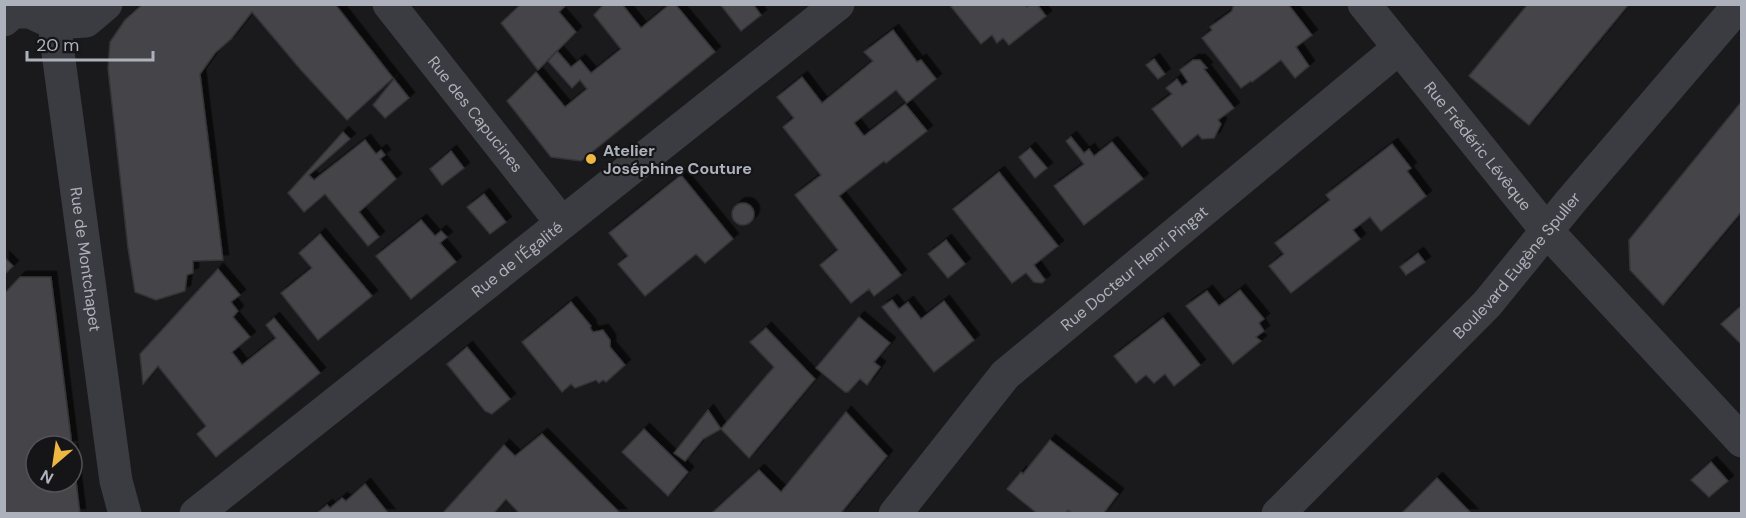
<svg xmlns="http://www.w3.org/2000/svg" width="1746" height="518" font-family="'DM Sans',sans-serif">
<defs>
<filter id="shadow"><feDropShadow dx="5.5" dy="-5.5" stdDeviation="0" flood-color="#0009"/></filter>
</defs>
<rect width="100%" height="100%" fill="#1a1a1c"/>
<g fill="#444549" stroke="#343438" stroke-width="1.5" filter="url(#shadow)">
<path d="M143 4H335L393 78 347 120 301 70 252 12 231 39 215 53 200 74 223 260 193 261V273L187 275 185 291 156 300 135 292 128 248 108 68 110 42 125 20Z"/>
<path d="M521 4H567L559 12 576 32 538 70 501 23Z"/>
<path d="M604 4H622L641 28 670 4H675L715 52 581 161 551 157 507 101 536 72 565 107 587 89 580 80 572 88 548 61 557 51 571 67 580 60 591 73 621 49 594 15Z"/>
<path d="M720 4H753L761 15 741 31Z"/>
<path d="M949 4H1024L1027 7 1030 4H1037L1046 16 1009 45 1003 38 997 43 992 35 981 44Z"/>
<path d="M1234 4H1288L1312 35 1296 47 1309 66 1295 78 1281 60 1252 82 1251 81 1241 88 1202 38 1212 30 1210 27 1232 11Z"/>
<path d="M1528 4H1629L1529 125 1469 76Z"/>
<path d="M893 30 917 62 921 60 936 79 907 103 896 90 854 123 864 136 905 104 927 131 886 163 884 161 839 196 901 275 874 296 869 289 851 303 820 265 838 250 795 195 821 175 783 127 794 118 777 97 802 77 822 103 873 61 864 52Z"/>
<path d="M1154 59 1165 74 1158 79 1146 65Z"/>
<path d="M1193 60H1200L1207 68 1204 69 1234 108 1218 120 1221 124 1214 138 1202 139 1198 134 1182 147 1152 109 1172 94 1166 88 1177 79 1182 86 1188 82 1180 70Z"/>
<path d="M394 79 409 98 385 118 373 105Z"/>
<path d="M1742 101V211L1663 305 1630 270 1629 240Z"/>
<path d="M343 132 350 139 309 175 314 180 365 140 376 154 381 150 385 155 380 159 396 179 359 212 379 237 368 246 325 194 304 212 288 193Z"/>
<path d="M1071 137 1084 153 1089 149 1094 156 1112 142 1143 179 1084 225 1054 186 1084 164 1066 141Z"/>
<path d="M1392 144 1411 168 1407 171 1426 196 1381 231 1370 217 1353 230 1360 239 1291 293 1269 266 1284 254 1275 243 1330 200 1326 195Z"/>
<path d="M1030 148 1047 168 1035 178 1019 157Z"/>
<path d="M451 151 464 168 442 185 430 169Z"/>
<path d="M999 172 1058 246 1034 265 1045 280 1042 283 1034 282 1026 273 1012 283 953 209Z"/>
<path d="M681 175 733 239 705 263 696 254 645 296 618 264 628 256 609 233Z"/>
<path d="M484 194 506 222 490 234 467 207Z"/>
<circle cx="743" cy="214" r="11"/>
<path d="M421 220 435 236 441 231 447 237 440 243 456 262 411 299 376 256Z"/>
<path d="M320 234 372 296 318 340 281 293 312 268 299 253Z"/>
<path d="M946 240 965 264 948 278 928 254Z"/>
<path d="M1418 253 1425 262 1406 275 1400 267Z"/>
<path d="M4 257 13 266 4 275Z"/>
<path d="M218 269 240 295 231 302 238 311 233 317 250 337 232 352 242 365 276 338 266 325 274 318 320 373 216 457 197 434 206 426 158 366 143 384 140 354Z"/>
<path d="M20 277H51L72 446H36V482H72V448L80 514H4V294Z"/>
<path d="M1240 290 1264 319 1259 323 1264 331 1256 337 1261 341 1233 364 1186 306 1207 291 1219 306Z"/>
<path d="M892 300 899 309 908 302 921 319 944 301 974 340 934 372 882 307Z"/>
<path d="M571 302 591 326 590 328 593 332 603 330 610 340V347L625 365 606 382 603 380 599 383 596 380 575 388 571 384 562 392 522 342Z"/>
<path d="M1742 305V345L1721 324Z"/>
<path d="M859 317 890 343 874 362 880 367 867 385 860 379 848 392H845L816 368Z"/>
<path d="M1163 318 1200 365 1174 386 1165 374 1154 383 1146 375 1136 383 1114 356Z"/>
<path d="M766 328 815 379 749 458 721 429 774 367 750 342Z"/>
<path d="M467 347 510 399 492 414 485 411 447 364Z"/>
<path d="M708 410 721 429 703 439 685 461 674 453Z"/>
<path d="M846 412 887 456 840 514 712 513 759 470 781 492Z"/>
<path d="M644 429 688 472 668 496 622 452Z"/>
<path d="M542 434 621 514H520L506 499 493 514H442L504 445 515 456Z"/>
<path d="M1050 440 1118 494 1103 514H1073L1068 510 1065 514H1038L1007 489 1021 472 1023 474Z"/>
<path d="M1711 462 1728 481 1709 497 1691 480Z"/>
<path d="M1437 478 1472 514H1401Z"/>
<path d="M365 484 389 514H316L327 505 330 508 342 498 346 501Z"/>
</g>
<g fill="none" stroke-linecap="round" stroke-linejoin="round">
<g stroke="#3b3c41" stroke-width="33">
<path id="s1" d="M49 4 54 23 116 481 125 514"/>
<path id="s2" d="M389 4 561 222"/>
<path id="s3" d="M1364 4 1547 231 1742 441"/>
<path d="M4 20 13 12H30L54 23 86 21 106 4"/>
<path id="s4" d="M196 514 838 4"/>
<path id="s5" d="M895 514 1005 375 1399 48"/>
<path id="s6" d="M1278 514 1487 304 1571 201 1740 4"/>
</g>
</g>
<circle fill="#edb842" stroke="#151517" stroke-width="2" cx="591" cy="159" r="6"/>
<g text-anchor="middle" stroke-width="4.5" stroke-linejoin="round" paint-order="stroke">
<g font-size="16" fill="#adb1bb" stroke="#151517">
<text dy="6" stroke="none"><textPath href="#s2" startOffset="140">Rue des Capucines</textPath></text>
<text dy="6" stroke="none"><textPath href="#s3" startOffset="182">Rue Frédéric Lévêque</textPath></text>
<text dy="6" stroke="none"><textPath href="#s4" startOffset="410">Rue de l'Égalité</textPath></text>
<text dy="6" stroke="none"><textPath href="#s1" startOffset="258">Rue de Montchapet</textPath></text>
<text dy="6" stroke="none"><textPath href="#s6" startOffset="345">Boulevard Eugène Spuller</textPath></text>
<text dy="6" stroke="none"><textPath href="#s5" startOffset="345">Rue Docteur Henri Pingat</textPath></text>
</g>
<g font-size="16" font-weight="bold" fill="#adb1bb" stroke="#151517" text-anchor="start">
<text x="603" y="156">Atelier<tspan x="603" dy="18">Joséphine Couture</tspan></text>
</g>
</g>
<rect width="1746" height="518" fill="none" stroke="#adb1bb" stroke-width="12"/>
<g transform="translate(54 464) rotate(209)"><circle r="28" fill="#151517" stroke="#525359" stroke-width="1.5"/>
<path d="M0-4.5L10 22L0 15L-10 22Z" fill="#edb842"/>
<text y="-9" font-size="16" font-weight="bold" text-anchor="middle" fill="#adb1bb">N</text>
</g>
<path d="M27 51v9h126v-9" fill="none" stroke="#adb1bb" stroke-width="3"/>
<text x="36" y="51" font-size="18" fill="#adb1bb" stroke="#151517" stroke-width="4.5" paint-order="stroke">20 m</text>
</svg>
